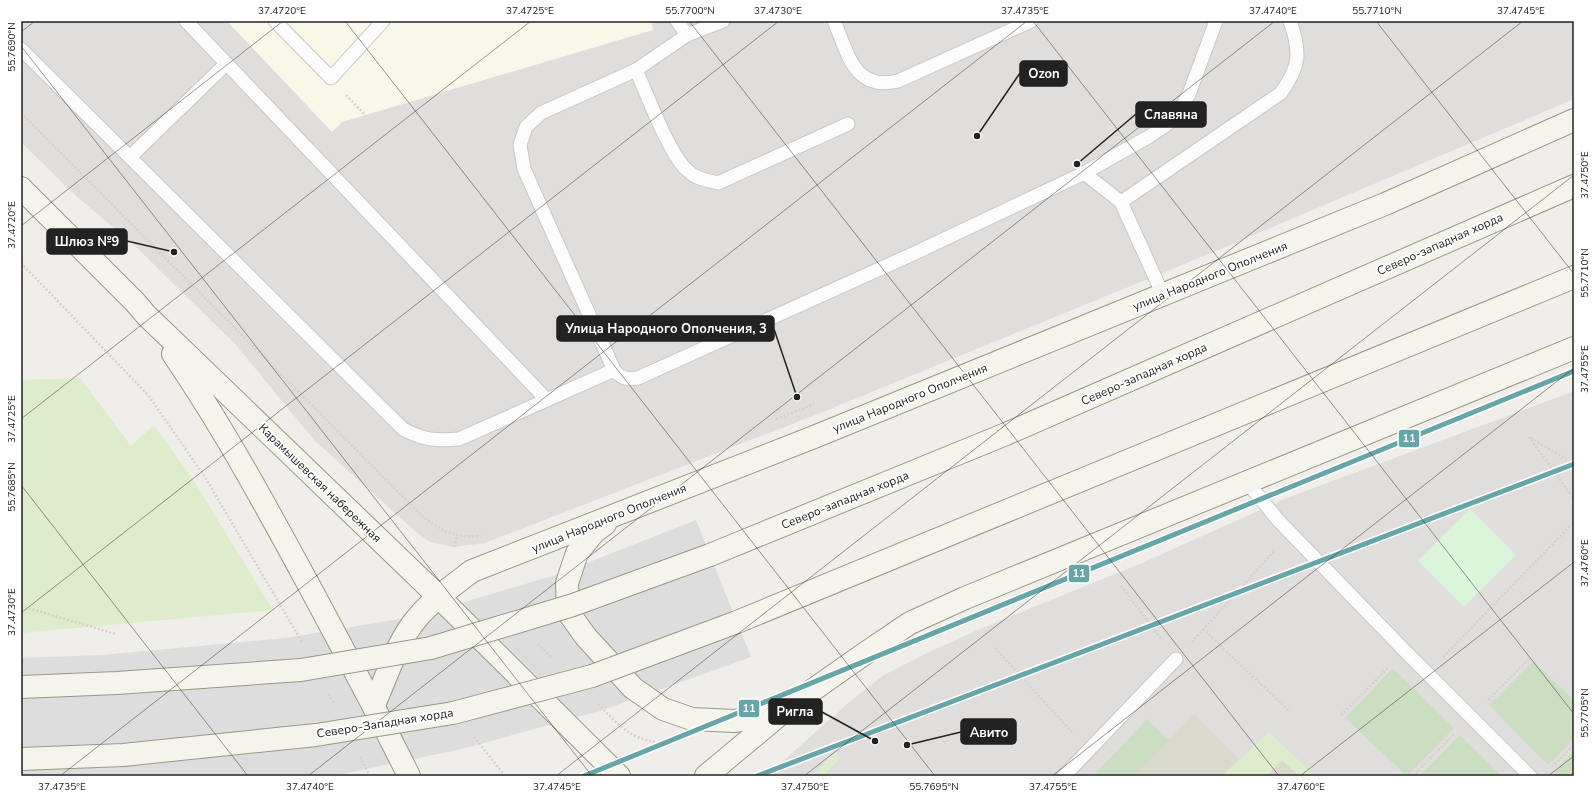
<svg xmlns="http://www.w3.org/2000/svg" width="1595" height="797" font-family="'Nunito Sans',sans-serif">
<rect width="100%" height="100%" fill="#f0eeeb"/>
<g fill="#dfdedc">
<path d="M21 21H1574V99L1216 251 823 412 485 543 454 547 430 542 416 532 315 441 235 344 132 243 76 196 21 142Z"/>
<path d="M1574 391V776H766L854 698 884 675 929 652 980 629 1142 563 1287 498Z"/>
</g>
<path fill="#f8f7e8" d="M227 21H651L653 30 342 122 332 132Z"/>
<g fill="#d9d9cd">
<path d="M1194 714 1239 759 1222 776H1134Z"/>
<path d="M1282 760 1299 776H1266Z"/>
</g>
<g fill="#ddeccb">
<path d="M80 378 131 446 154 425 194 481 273 610 21 633V380Z"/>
<path d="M1269 732 1315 776H1299L1282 760 1266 776H1222Z"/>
<path d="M836 752 841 758 823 776H812Z"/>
</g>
<g fill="#cbdec1">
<path d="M1533 661 1574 700V739L1548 765 1489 705Z"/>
<path d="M1393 668 1454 728 1407 776 1345 718Z"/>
<path d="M1147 719 1169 740 1134 776H1093Z"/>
<path d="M1460 735 1502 776H1419Z"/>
<path d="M1574 751V776H1560L1554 771Z"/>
</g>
<path fill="#daf5da" d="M1470 509 1516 555 1464 607 1418 561Z"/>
<path fill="#dedddd" d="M696 520 751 657 603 710 462 749 333 776H21V658L102 655 286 638 417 616 559 574Z"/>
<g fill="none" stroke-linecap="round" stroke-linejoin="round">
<defs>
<g id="lane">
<path d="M186 21 547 400"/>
<path d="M275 21 331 78 383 21"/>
<path d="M677 21 687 35"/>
<path d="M723 21 687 35 636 70 541 113 526 127 520 145 524 169 614 370C621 378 627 380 638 378L915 253 1084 173 1150 136 1169 123 1181 108 1189 94 1216 21"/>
<path d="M834 21C848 53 854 92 898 81L1031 21"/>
<path d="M21 49 403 429C424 440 435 441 459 439L614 370"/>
<path d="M636 70C647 94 669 154 687 170 696 179 706 180 718 183L848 124"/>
<path d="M130 157 226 64"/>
<path d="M1084 173 1121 202 1163 295"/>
<path d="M1121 202 1281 93C1300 66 1301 52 1290 21"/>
<path d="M1247 482 1278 520 1405 651 1530 776"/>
<path d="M1064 776 1176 659"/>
</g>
<g id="secondary">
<path d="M21 188 135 302 146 315 439 597 619 776"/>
<path d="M173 354C225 430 268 510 312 591 345 653 378 713 409 776"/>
<path d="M605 524 594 532 577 553 567 583 568 612 586 637 633 688 663 709 692 719 734 721 779 715"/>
<path d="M710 555 1006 434 1574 186"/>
<path d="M737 622 1574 277"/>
<path d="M374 705C387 676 397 641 418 617 433 599 454 585 472 571L814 437 1385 204 1574 120"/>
<path d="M706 776 790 706 867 652 910 623 965 598 1574 348"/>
</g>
</defs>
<use href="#lane" stroke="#c9c8c7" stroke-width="15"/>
<use href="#secondary" stroke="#999a82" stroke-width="24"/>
<g stroke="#dccecd" stroke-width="2.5" stroke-dasharray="2 2" stroke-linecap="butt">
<path d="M346 95 366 116"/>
<path d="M21 113 423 517C444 532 455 538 481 536"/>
<path d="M21 263 148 395 205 477 302 642"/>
<path d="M776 419 814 404"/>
<path d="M1529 437 1574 499"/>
<path d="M1531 438 1574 464"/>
<path d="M454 547 457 536"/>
<path d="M1121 586 1162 640"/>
<path d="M21 606 116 634"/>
<path d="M1203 629 1289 711"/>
<path d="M1192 642 1274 551"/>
<path d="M538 644 552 658"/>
<path d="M995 648 1072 732"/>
<path d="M1443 657 1574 522"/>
<path d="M426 678 433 687"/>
<path d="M329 694 334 704"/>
<path d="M1488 700 1530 658"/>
<path d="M598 704C622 728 633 743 671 743"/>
<path d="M1341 715 1389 667"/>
<path d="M474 737 505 776"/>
<path d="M360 757 370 776"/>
<path d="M1552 767 1574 745"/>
<path d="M1413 776 1455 733"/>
</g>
<use href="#lane" stroke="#fdfcfc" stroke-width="13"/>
<use href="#secondary" stroke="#f4f4ed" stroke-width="22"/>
<defs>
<g id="secondary-bridge">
<path d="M21 687 117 683 301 670 431 648 573 605 710 555"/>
<path d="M21 759 123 755 316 735 453 713 592 676 737 622"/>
</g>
</defs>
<use href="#secondary-bridge" stroke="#999a82" stroke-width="24" stroke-linecap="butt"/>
<use href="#secondary-bridge" stroke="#f4f4ed" stroke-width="22"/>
<defs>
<g id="metro-1">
<path d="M584 776 1574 371"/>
<path d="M757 776 1574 464"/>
</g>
</defs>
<use href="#metro-1" stroke="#fff" stroke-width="8"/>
<use href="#metro-1" stroke="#67a6a8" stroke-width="5"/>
</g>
<path fill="none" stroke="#222" stroke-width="1" stroke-opacity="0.45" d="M345 21 935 776M689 21 1279 776M1033 21 1574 714M1376 21 1574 274M21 32 35 21M21 46 592 776M21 226 283 21M21 419 531 21M21 485 248 776M21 613 779 21M60 776 1027 21M308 776 1275 21M556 776 1523 21M804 776 1574 175M1052 776 1574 368M1300 776 1574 562M1548 776 1574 756"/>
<g text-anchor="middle" stroke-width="3.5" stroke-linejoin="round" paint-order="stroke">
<g font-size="12" fill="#222" stroke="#fff">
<text transform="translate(1440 244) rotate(-24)" y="4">Северо-западная хорда</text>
<text transform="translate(1210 276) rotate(-22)" y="4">улица Народного Ополчения</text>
<text transform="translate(1144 374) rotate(-24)" y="4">Северо-западная хорда</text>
<text transform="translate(910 398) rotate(-22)" y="4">улица Народного Ополчения</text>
<text transform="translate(320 483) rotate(44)" y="4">Карамышевская набережная</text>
<text transform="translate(845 500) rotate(-22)" y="4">Северо-западная хорда</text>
<text transform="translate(609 518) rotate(-22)" y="4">улица Народного Ополчения</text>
<text transform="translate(385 723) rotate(-9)" y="4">Северо-Западная хорда</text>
</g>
</g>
<path fill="none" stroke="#222" stroke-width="1.5" d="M977 136L1020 73M1077 164L1136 114M174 252L127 241M797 397L774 329M875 741L822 712M907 745L961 732"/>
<g fill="#222" stroke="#fff" stroke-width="1.5">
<circle cx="977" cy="136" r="4"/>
<circle cx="1077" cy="164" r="4"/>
<circle cx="174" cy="252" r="4"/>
<circle cx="797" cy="397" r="4"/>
<circle cx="875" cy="741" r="4"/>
<circle cx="907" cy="745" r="4"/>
</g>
<g fill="#222" stroke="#222" stroke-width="1.5">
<rect x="1020" y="61" width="47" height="25" rx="4"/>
<rect x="1136" y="102" width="70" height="25" rx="4"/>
<rect x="47" y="229" width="80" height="25" rx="4"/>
<rect x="557" y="316" width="217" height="25" rx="4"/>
<rect x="769" y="699" width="53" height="25" rx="4"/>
<rect x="961" y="719" width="55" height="25" rx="4"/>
</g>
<g font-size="13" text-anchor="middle" font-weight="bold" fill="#fff">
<text x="1044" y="78">Ozon</text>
<text x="1171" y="119">Славяна</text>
<text x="87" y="246">Шлюз №9</text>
<text x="666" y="333">Улица Народного Ополчения, 3</text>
<text x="795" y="716">Ригла</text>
<text x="989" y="737">Авито</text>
</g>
<g stroke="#fff" stroke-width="1.5">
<rect x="1398" y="429" width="22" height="19" rx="4" fill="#67a6a8"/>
<rect x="1068" y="564" width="22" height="19" rx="4" fill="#67a6a8"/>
<rect x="738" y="699" width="22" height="19" rx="4" fill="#67a6a8"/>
</g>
<g font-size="11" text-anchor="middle" font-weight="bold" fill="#fff">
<text x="1409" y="442">11</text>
<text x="1079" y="577">11</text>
<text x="749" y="712">11</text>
</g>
<rect width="1595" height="797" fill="none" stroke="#ffffff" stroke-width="44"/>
<rect x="22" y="22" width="1551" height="753" fill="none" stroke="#222" stroke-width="1.5"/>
<g font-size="10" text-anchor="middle" fill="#222">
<text x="282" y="14">37.4720°E</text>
<text x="530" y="14">37.4725°E</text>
<text x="690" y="14">55.7700°N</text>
<text x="778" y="14">37.4730°E</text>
<text x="1025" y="14">37.4735°E</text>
<text x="1273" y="14">37.4740°E</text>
<text x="1377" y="14">55.7710°N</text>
<text x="1521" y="14">37.4745°E</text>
<text transform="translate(11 47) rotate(-90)" y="4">55.7690°N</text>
<text transform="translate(1584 175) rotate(-90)" y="4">37.4750°E</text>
<text transform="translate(11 225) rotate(-90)" y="4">37.4720°E</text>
<text transform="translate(1584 273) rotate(-90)" y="4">55.7710°N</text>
<text transform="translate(1584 369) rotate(-90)" y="4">37.4755°E</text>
<text transform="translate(11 419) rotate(-90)" y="4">37.4725°E</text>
<text transform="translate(11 487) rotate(-90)" y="4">55.7685°N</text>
<text transform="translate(1584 563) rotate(-90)" y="4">37.4760°E</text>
<text transform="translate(11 612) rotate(-90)" y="4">37.4730°E</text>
<text transform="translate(1584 713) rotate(-90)" y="4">55.7705°N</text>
<text x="62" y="790">37.4735°E</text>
<text x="310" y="790">37.4740°E</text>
<text x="557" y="790">37.4745°E</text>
<text x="805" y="790">37.4750°E</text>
<text x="934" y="790">55.7695°N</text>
<text x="1053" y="790">37.4755°E</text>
<text x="1301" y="790">37.4760°E</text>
</g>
</svg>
